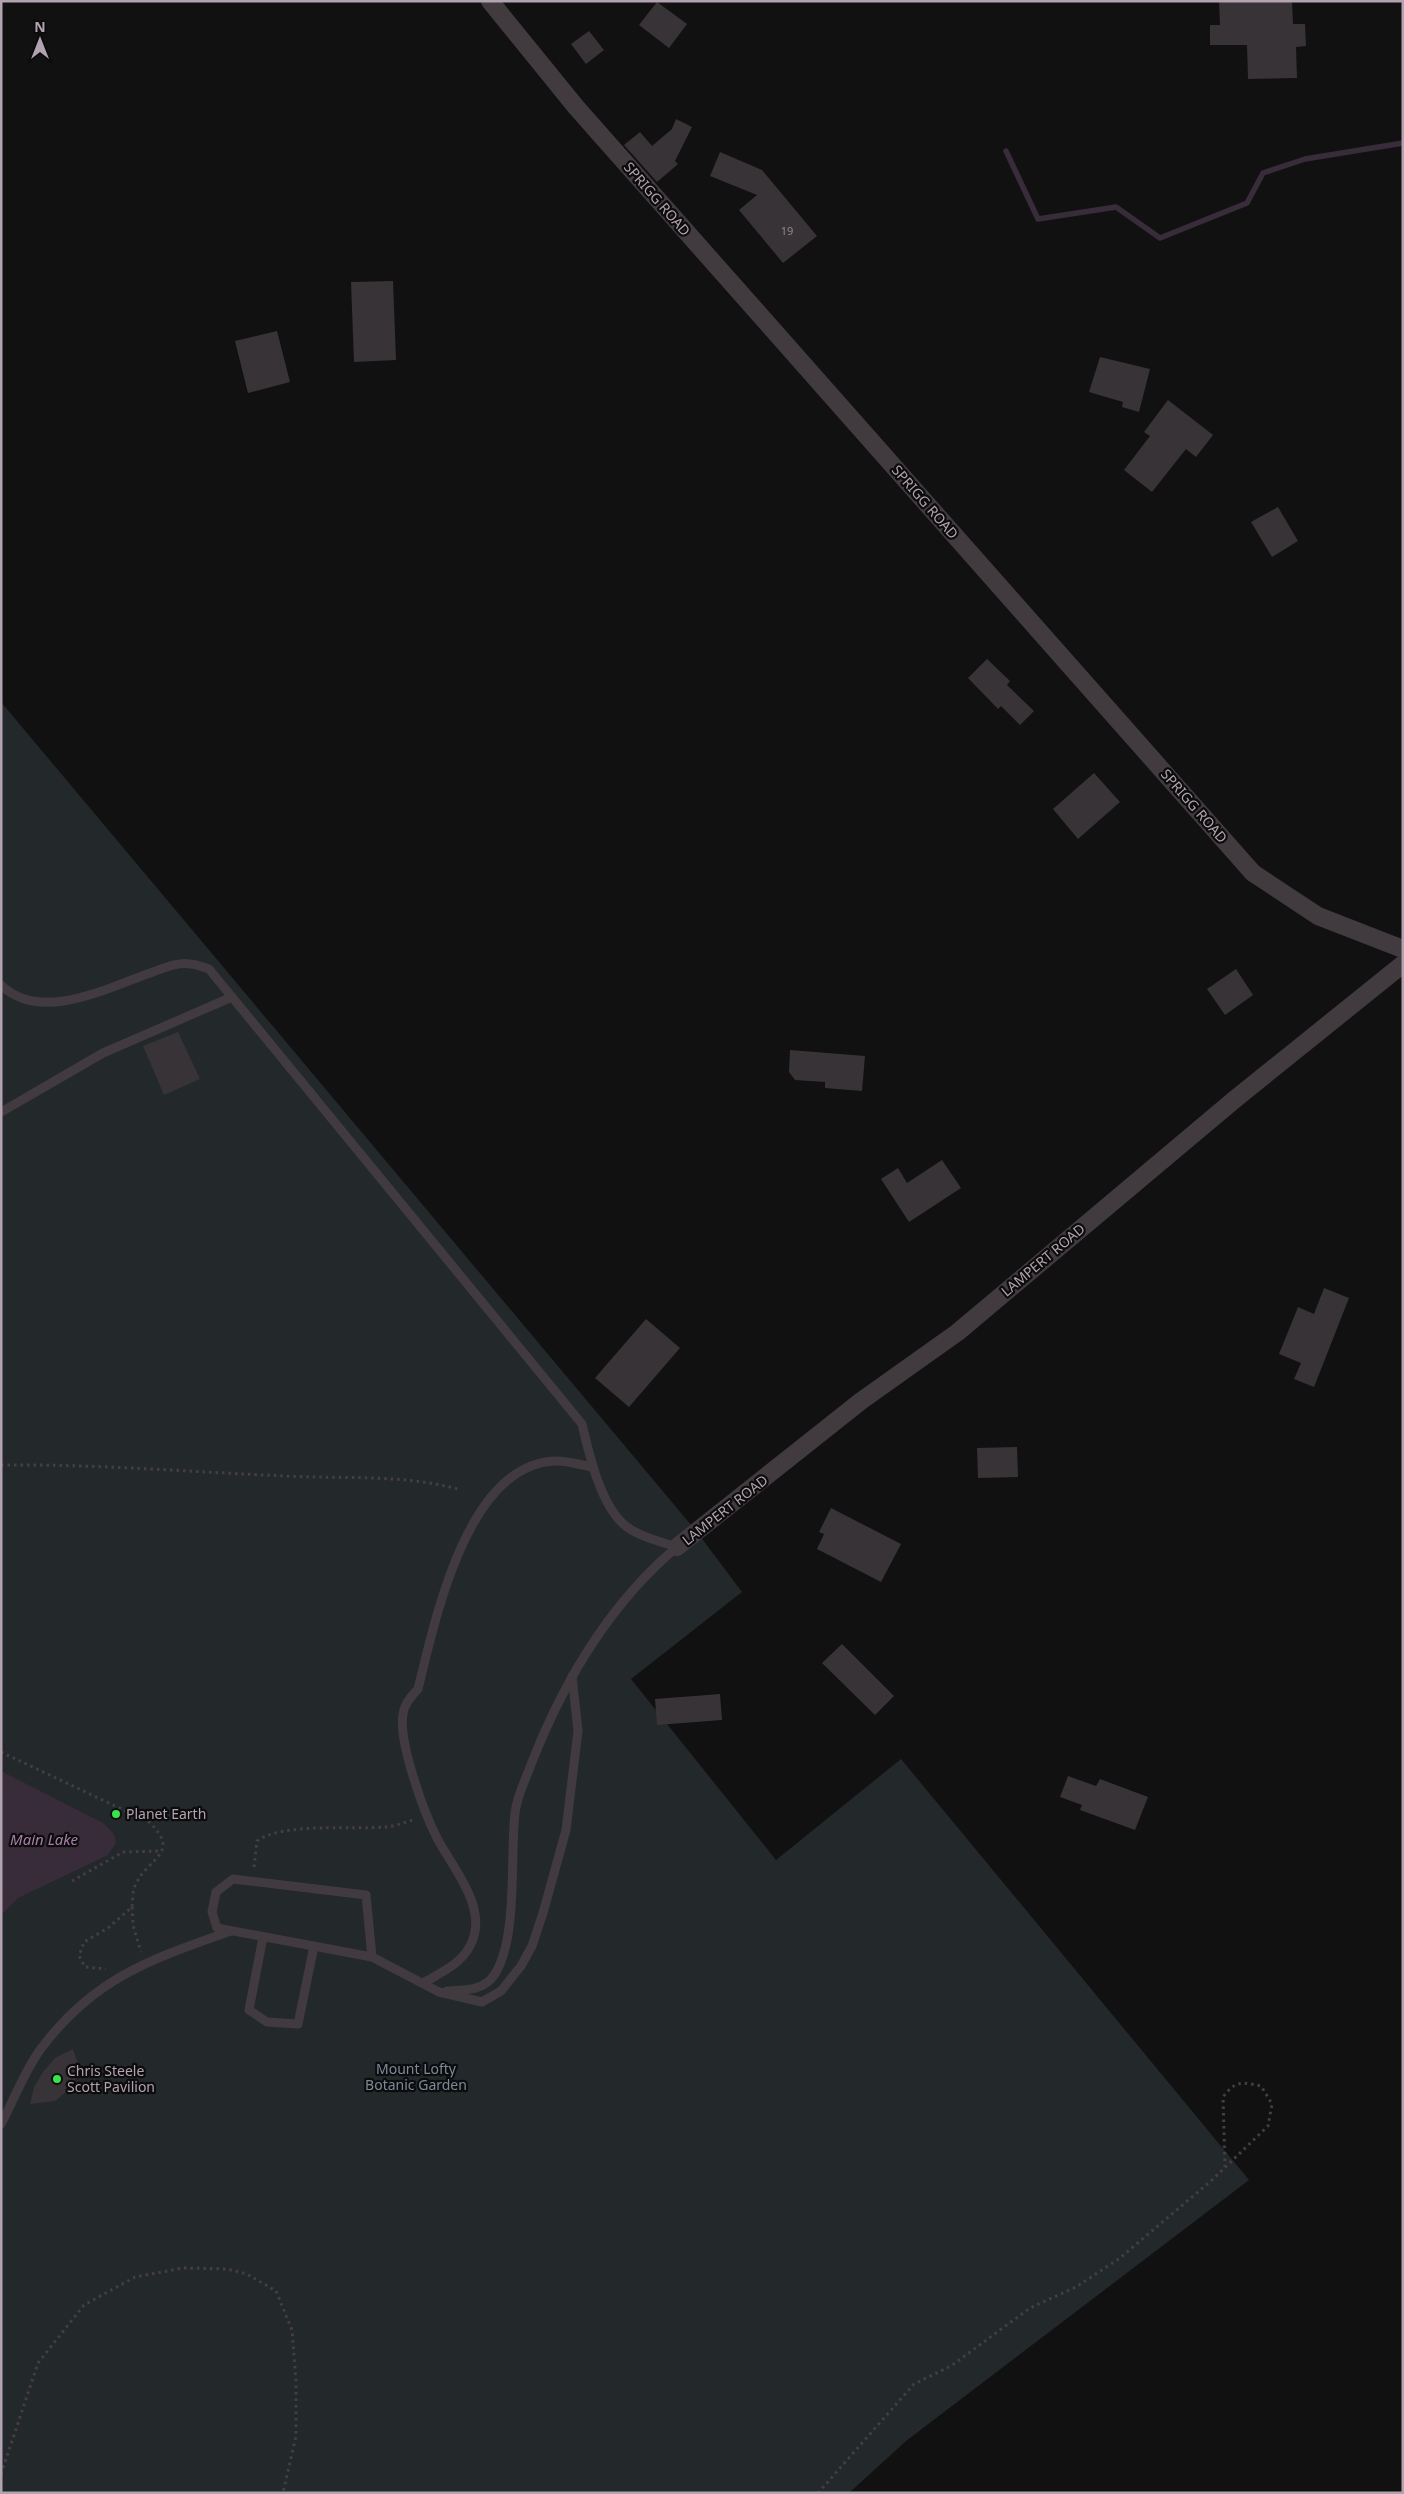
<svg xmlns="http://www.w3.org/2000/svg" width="1404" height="2494" font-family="'Noto Sans',sans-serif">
<rect width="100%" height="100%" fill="#121112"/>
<path fill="#23282b" d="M1 702 697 1532 742 1592 631 1679 776 1860 901 1759 1249 2180 906 2441 849 2493H1Z"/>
<path fill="#382b3a" d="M1 1771 103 1823 114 1834 116 1843 108 1855 18 1898 1 1915Z"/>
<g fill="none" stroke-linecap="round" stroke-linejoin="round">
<path stroke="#382b3a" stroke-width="5.5" d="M1006 151 1038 219 1116 207 1160 238 1247 203 1263 173 1305 159 1403 143"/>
</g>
<g fill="#373336">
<path d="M1219 1H1292L1293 24H1305L1306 46 1296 47 1297 78 1248 79 1247 45H1210V25H1220Z"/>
<path d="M657 2 687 24 669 48 639 25Z"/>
<path d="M589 31 604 50 586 64 571 44Z"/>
<path d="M676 119 692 127 675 161 678 164 657 182 624 145 640 132 652 146 672 129Z"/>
<path d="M720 152 762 170 817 236 783 263 739 210 757 195 710 176Z"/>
<path d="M393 281 396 360 354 362 351 282Z"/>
<path d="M277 331 290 382 248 393 235 341Z"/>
<path d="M1100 357 1150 369 1139 412 1122 407 1123 402 1089 392Z"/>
<path d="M1168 400 1213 435 1196 457 1186 449 1152 492 1124 470 1150 436 1144 432Z"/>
<path d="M1278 507 1298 541 1272 557 1251 522Z"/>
<path d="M987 659 1010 681 1007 685 1034 711 1020 725 1001 706 998 709 968 678Z"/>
<path d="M1094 773 1120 802 1078 839 1053 809Z"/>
<path d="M1236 969 1253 995 1225 1015 1207 989Z"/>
<path d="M178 1032 200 1079 164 1095 143 1046Z"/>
<path d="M790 1050 865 1056 862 1091 825 1088V1082L795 1080 789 1072Z"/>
<path d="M942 1160 961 1188 909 1222 881 1179 898 1168 907 1183Z"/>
<path d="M1324 1288 1349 1298 1314 1387 1294 1379 1301 1363 1279 1354 1298 1307 1314 1314Z"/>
<path d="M646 1319 680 1348 629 1407 595 1378Z"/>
<path d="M1017 1447 1018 1477 978 1478 977 1448Z"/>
<path d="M831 1508 901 1544 881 1582 817 1549 824 1534 819 1532Z"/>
<path d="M842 1644 894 1696 875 1715 822 1663Z"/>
<path d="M720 1694 722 1720 657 1725 655 1699Z"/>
<path d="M1068 1776 1096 1786 1100 1779 1148 1797 1135 1830 1080 1810 1082 1805 1060 1797Z"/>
<path d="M73 2049 80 2070 71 2088 55 2101 30 2104 34 2087 43 2072 55 2058Z"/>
</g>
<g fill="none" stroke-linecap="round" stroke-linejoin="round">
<g stroke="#453e44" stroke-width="3" stroke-dasharray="2.5 4" stroke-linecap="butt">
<path d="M1 1465C96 1464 191 1472 285 1476 344 1479 401 1474 458 1489"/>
<path d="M1 1752 149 1822C182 1854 148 1857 136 1884 132 1890 133 1900 132 1907L108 1928 84 1942 79 1956 85 1967 106 1969"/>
<path d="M254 1867 257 1841C283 1822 352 1830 386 1827 396 1826 406 1822 416 1819"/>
<path d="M72 1881 123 1852 162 1851"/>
<path d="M132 1907 133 1925 141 1952"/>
<path d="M1 2474 38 2363 84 2305 135 2277 183 2268 227 2269 247 2274 276 2291 292 2330 296 2381V2436L283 2493"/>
<path d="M818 2493 914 2384 951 2366 1030 2308 1076 2287 1120 2258 1212 2180 1268 2126 1272 2104 1261 2086C1242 2082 1236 2080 1223 2097L1225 2167"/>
</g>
<g stroke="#413b3f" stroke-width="9">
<path d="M1 985C41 1024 109 987 153 972 164 968 178 962 190 964 196 964 203 967 209 969L582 1424C589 1454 601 1508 627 1527 641 1537 661 1542 677 1547"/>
<path d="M1 1112 103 1053 232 997"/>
<path d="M263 1937 249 2010 267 2022 298 2024 314 1946"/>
<path d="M372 1957 366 1895 233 1879 216 1892 212 1912 217 1928 372 1957 439 1992 482 2002 501 1991 521 1966 532 1946 543 1913 566 1830 578 1731 572 1676"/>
<path d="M423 1983C440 1973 460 1965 470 1946 490 1909 453 1869 437 1838 424 1813 398 1741 403 1714 404 1704 411 1696 418 1689 435 1621 466 1466 554 1461 566 1460 580 1465 592 1467"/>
<path d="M447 1991C465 1990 484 1991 495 1974 518 1937 510 1856 515 1813 517 1795 526 1779 532 1762 564 1681 609 1604 677 1547"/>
<path d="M1 2124C14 2100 24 2072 40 2050 93 1978 151 1959 231 1931"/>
</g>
<g stroke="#413b3f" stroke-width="18">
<path d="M490 1 576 107 1253 873 1318 916 1403 949"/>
<path d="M677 1547 861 1401 958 1332 1234 1100 1403 964"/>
</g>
</g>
<g fill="#37e44a" stroke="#0d0c0d" stroke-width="2">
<circle cx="116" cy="1814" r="5"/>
<circle cx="57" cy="2079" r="5"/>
</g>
<g text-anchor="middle" stroke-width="4.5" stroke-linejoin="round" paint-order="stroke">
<g font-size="11" fill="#938792">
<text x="787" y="235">19</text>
</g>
<g font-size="14" fill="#b2a3b0" stroke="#0d0c0d">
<text transform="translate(657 199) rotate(49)" y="5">SPRIGG ROAD</text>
<text transform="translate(925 502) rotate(49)" y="5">SPRIGG ROAD</text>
<text transform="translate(1194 806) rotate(49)" y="5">SPRIGG ROAD</text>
<text transform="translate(1043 1260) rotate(-40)" y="5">LAMPERT ROAD</text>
<text transform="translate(725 1510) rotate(-38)" y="5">LAMPERT ROAD</text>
</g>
<g font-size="14" fill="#b2a3b0" stroke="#0d0c0d" text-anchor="start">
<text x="126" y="1819">Planet Earth</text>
<text x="67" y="2076">Chris Steele<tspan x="67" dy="16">Scott Pavilion</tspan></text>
</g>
<g font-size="14" fill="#7b8b9c" stroke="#0d0c0d">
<text x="416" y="2074">Mount Lofty<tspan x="416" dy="16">Botanic Garden</tspan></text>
</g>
<g font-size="15" font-style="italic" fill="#a77cab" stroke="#0d0c0d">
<text x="44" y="1845">Main Lake</text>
</g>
</g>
<rect width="1404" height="2494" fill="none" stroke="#b2a3b0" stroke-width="5"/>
<g transform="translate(40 40)" stroke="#0d0c0d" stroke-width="4" paint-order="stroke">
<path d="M0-4L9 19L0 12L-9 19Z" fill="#b2a3b0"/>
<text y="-8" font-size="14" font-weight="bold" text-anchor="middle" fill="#b2a3b0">N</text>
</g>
</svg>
